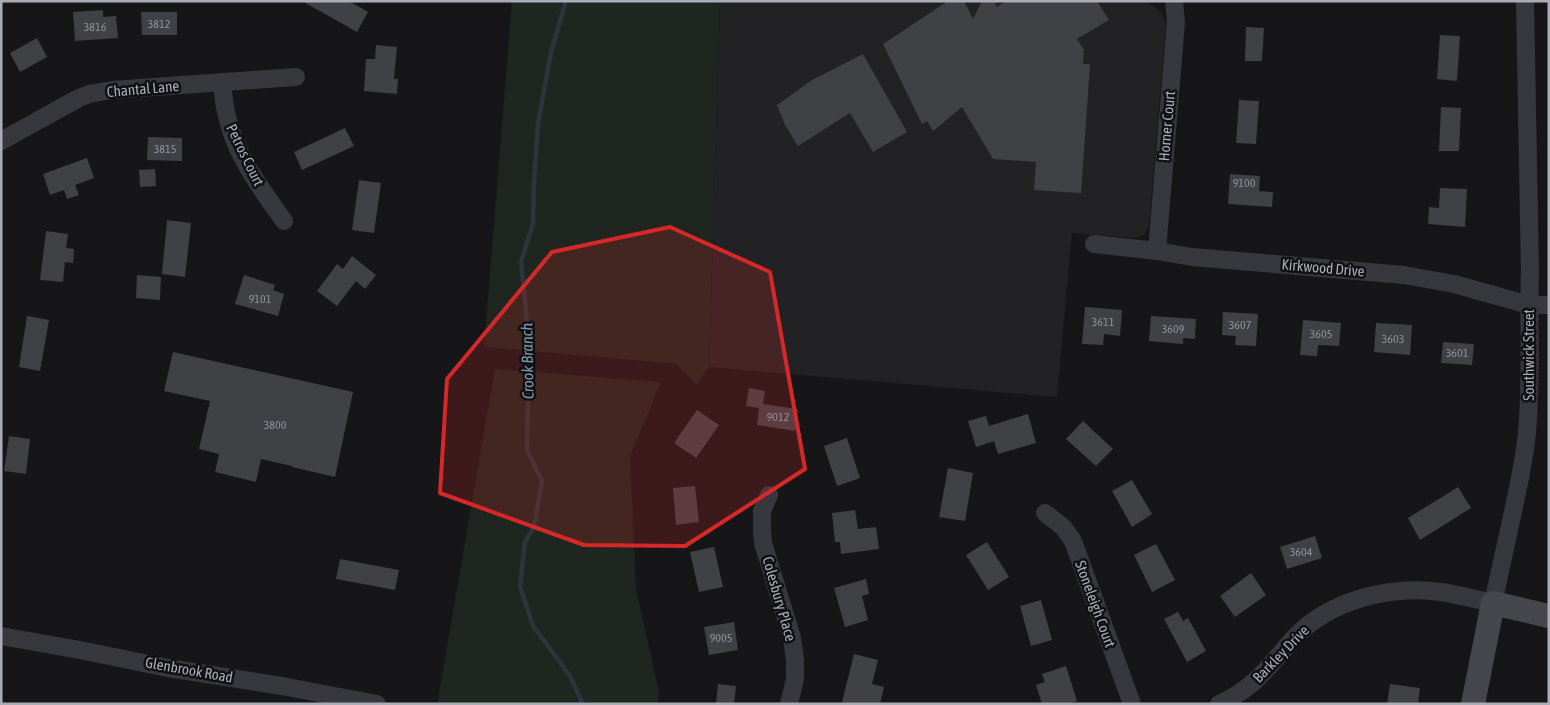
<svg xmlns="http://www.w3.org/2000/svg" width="1550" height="705" font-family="'Asap Condensed',sans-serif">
<rect width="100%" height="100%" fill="#161618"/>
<path fill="#222225" d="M720 1H1146L1161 12 1164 18 1166 25 1149 227 1144 235 1135 238 1072 233 1057 397 709 367Z"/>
<g fill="#1e261f">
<path d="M512 1H720L709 367 696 385 677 364 484 347Z"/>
<path d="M495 369 661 382 630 456 636 588 659 692 658 704H437Z"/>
</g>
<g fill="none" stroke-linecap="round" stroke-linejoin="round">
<path stroke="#2c353c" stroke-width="4.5" d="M566 1 551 52 538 124 534 182 533 224 521 262 529 341 527 450 542 481 534 527 525 542 520 586 533 626 570 676 582 702 581 704"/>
</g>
<g fill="#404145">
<path d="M302 1H349L368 12 357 32Z"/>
<path d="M948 1H964L973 19 982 1H994L997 7 1006 1H1097L1109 20 1077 39 1084 50 1083 64H1090L1081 193 1034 190 1036 162 993 159 962 107 933 131 927 121 922 124 883 44Z"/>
<path d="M103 10V17L116 16 118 38 75 41 73 12Z"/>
<path d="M141 12H177V35H142Z"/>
<path d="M1246 27 1264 28 1262 61H1245Z"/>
<path d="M1440 35 1460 36 1457 81 1437 79Z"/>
<path d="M37 38 47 57 20 72 10 53Z"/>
<path d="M376 45 397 47 394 79H398L397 94 364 91 366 59H375Z"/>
<path d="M863 54 907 132 873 152 850 113 798 146 785 125 777 105 812 80Z"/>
<path d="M1239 100 1259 101 1256 144 1236 143Z"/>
<path d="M1441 107 1461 108 1459 151H1439Z"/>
<path d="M345 128 354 146 302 170 294 152Z"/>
<path d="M148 137 182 138V161L147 160Z"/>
<path d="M87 158 94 178 75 185 79 195 67 199 64 190 50 195 43 174Z"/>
<path d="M155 169 156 186 140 187 139 170Z"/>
<path d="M1230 174 1260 176 1259 191 1273 192 1272 207 1228 204Z"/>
<path d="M359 180 381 183 374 233 352 230Z"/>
<path d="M1440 188 1467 189 1465 227 1428 224 1429 207 1439 208Z"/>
<path d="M167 220 191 223 185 277 162 274Z"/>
<path d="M46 231 68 234 66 248 74 249 73 263 65 262 63 282 40 280Z"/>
<path d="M352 256 376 275 365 289 356 281 337 306 317 291 337 264 343 269Z"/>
<path d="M137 275 161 277 160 300 136 298Z"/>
<path d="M244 275 275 285 273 290 284 294 278 316 235 304Z"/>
<path d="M1085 307 1122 310 1120 336 1104 334 1103 345 1082 344Z"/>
<path d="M1223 312 1258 314 1256 346 1235 345 1236 336 1222 335Z"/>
<path d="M27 316 49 320 40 371 19 367Z"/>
<path d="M1151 316 1196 319 1195 339 1183 338V344L1149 341Z"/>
<path d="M1303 320 1341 323 1339 346 1318 345 1317 356 1300 355Z"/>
<path d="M1376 323 1412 325 1410 355 1374 352Z"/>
<path d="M1443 342 1474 344 1472 365 1441 363Z"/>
<path d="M173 352 353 392 335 477 292 467V466L261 459 256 482 215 472 219 454 199 449 210 401 164 391Z"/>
<path d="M749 388 765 391 763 404 798 409 795 431 757 425 759 408 746 406Z"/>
<path d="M697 410 719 425 696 458 674 443Z"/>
<path d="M1028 414 1036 443 998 454 994 441 976 447 968 421 986 416 989 426Z"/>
<path d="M1083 421 1113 449 1096 466 1066 439Z"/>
<path d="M9 436 30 439 26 474 4 471Z"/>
<path d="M847 438 860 478 837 486 824 446Z"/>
<path d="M948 468 973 473 965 521 939 517Z"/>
<path d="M1132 480 1152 514 1132 527 1112 491Z"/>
<path d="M695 486 699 522 676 525 673 488Z"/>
<path d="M1458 487 1471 508 1420 540 1408 518Z"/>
<path d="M855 510 858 529 876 527 879 549 841 554 840 542H835L832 513Z"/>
<path d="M1315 536 1322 558 1287 569 1280 547Z"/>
<path d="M987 542 1009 577 988 590 966 555Z"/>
<path d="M1156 544 1175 580 1152 592 1134 555Z"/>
<path d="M714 547 723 587 699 592 690 552Z"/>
<path d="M340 559 399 570 395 590 336 579Z"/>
<path d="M1251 573 1266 595 1235 617 1220 596Z"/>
<path d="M866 579 869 594 862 596 868 620 845 627 834 588Z"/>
<path d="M1041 600 1052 640 1031 646 1020 606Z"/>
<path d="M1178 612 1183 621 1188 618 1206 651 1187 662 1164 619Z"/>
<path d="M734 622 738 650 709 655 704 627Z"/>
<path d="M854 654 878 660 872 684 884 687 880 704H849L842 702Z"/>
<path d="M1066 666 1077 701 1068 704H1042L1036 685 1045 682 1042 674Z"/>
<path d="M718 684 736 686 734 704H716Z"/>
<path d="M1390 684 1420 688 1418 704H1387Z"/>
</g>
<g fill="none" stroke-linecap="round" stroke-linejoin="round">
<g stroke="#37383d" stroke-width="18">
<path d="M222 82C223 93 224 105 227 116 235 155 262 190 284 221"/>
<path d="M1 141 77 99 89 94 112 90 296 77"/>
<path d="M1094 244 1157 251 1192 257 1404 275 1454 284 1529 305H1549"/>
<path d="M1157 251 1176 22 1174 1"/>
<path d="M769 495 762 511V531L763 543 792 638 795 660V679L789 704"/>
<path d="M1045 513 1063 527 1073 541 1132 704"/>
<path d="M1 636 80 650 168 668 282 686 377 704"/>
<path d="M1219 704C1254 689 1269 666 1293 639 1329 600 1390 585 1441 592 1459 595 1476 599 1493 603 1500 571 1507 539 1514 507 1519 482 1525 457 1527 432 1532 379 1528 326 1530 273L1525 1"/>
</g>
<path stroke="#45474d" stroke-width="24" d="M1473 704 1493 603 1549 616"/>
</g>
<path fill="#d62828" fill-opacity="0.2" stroke="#d62828" stroke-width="4" stroke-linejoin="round" d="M670 227 770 272 805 469 685 546 584 545 440 493 447 379 552 252Z"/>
<g text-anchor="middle" stroke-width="5" stroke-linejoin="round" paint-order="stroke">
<g font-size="12" fill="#8e929b">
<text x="159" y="28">3812</text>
<text x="95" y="31">3816</text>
<text x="165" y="153">3815</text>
<text x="1244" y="187">9100</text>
<text x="260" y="303">9101</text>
<text x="1103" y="326">3611</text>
<text x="1240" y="329">3607</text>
<text x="1173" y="333">3609</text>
<text x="1321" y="338">3605</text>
<text x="1393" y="343">3603</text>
<text x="1457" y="357">3601</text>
<text x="778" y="421">9012</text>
<text x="275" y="429">3800</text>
<text x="1301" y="556">3604</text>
<text x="721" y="642">9005</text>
</g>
<g font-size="15" fill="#a8adb8" stroke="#111113">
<text transform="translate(143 89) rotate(-5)" y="5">Chantal Lane</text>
<text transform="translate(1167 126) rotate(-85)" y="5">Horner Court</text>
<text transform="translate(245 155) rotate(64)" y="5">Petros Court</text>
<text transform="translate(1323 268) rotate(5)" y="5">Kirkwood Drive</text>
<text transform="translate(1529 355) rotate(-90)" y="5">Southwick Street</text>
<text transform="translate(779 599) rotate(74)" y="5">Colesbury Place</text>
<text transform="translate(1095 604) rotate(70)" y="5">Stoneleigh Court</text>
<text transform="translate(1281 654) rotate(-46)" y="5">Barkley Drive</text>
<text transform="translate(189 670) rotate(10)" y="5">Glenbrook Road</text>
</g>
<g font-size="16" font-style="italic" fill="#7f9bb3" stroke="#111113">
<text transform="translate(527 361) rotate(-91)" y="6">Crook Branch</text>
</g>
</g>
<rect width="1550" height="705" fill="none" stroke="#a8adb8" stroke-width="5"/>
</svg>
